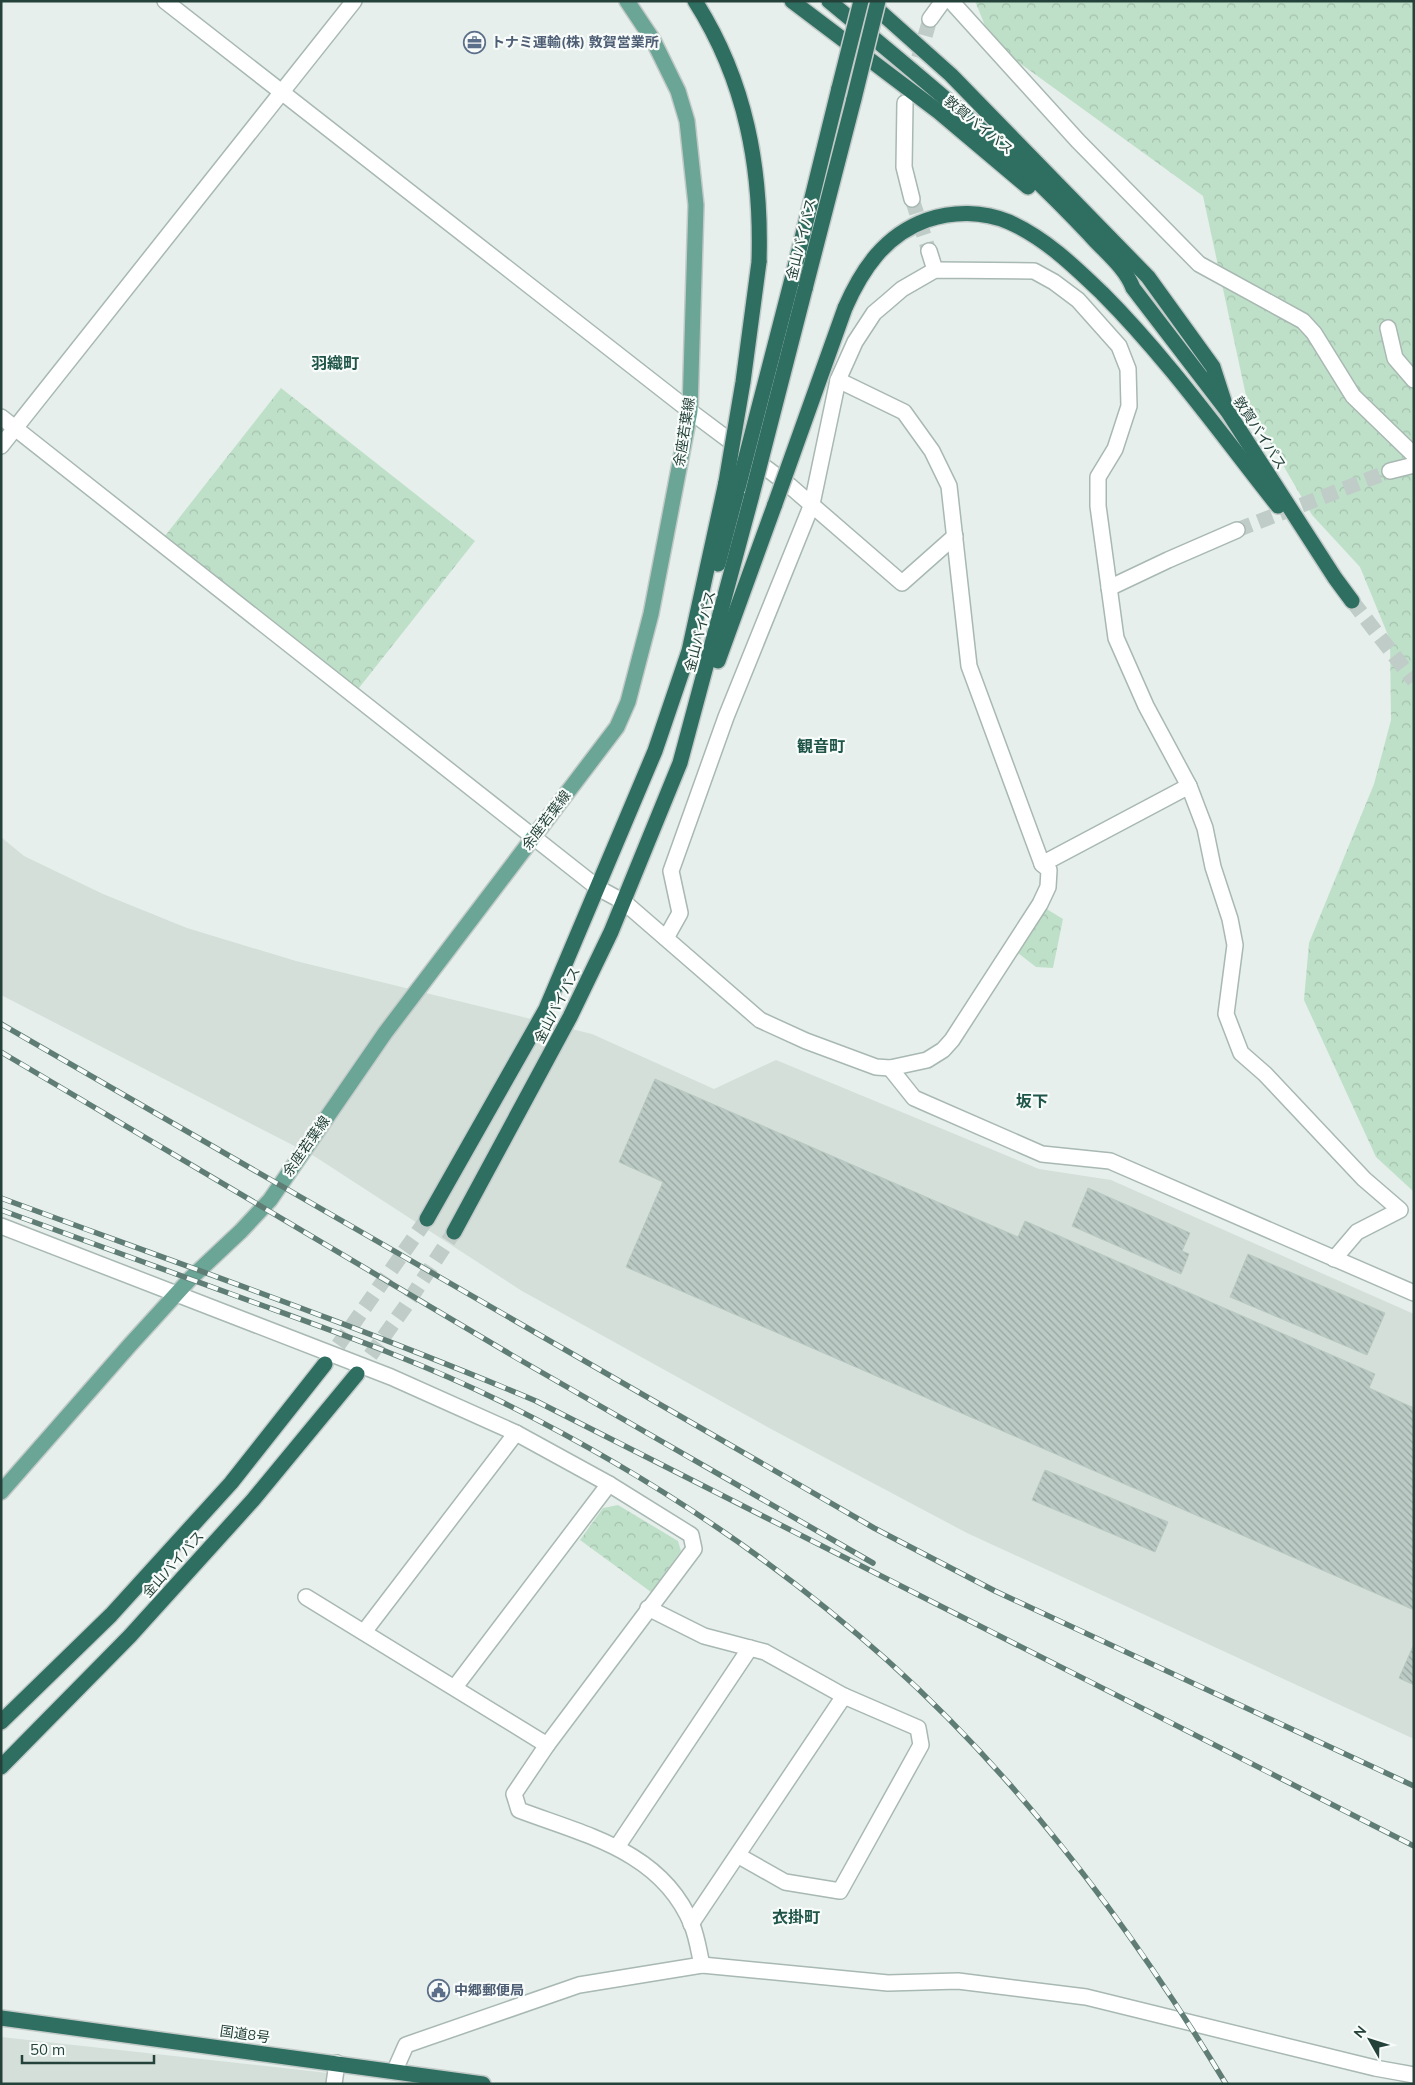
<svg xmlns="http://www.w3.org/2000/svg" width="1415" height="2085" font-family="Mulish,'Noto Sans JP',sans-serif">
<defs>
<pattern id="forest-crowns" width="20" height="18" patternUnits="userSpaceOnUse" patternTransform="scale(1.25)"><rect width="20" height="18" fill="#bfe0c8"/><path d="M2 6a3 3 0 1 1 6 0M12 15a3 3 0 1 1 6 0" fill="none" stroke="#a4c1ad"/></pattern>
<pattern id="building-back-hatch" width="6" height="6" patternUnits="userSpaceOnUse" patternTransform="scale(1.25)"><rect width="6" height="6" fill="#bbcac4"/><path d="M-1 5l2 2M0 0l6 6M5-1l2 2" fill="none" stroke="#98a6a0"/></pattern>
</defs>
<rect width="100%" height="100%" fill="#e6efeb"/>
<g fill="#d4dfda">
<path d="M1 837 24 856 103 894 187 928 296 961 592 1034 714 1089 776 1060 1039 1169 1111 1180 1414 1314V1739L967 1533 771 1429 522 1291 314 1156 1 995Z"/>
<path d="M1 2037 328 2073 326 2084H1Z"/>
</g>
<g fill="url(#forest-crowns)">
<path d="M975 1H1414V1192L1376 1157 1304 1000 1309 943 1374 784 1391 720 1390 640 1360 567 1312 515 1248 405 1203 196 992 43Z"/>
<path d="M281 388 475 541 355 693 161 541Z"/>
<path d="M1045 908 1063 919 1053 968 1036 967 1018 953Z"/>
<path d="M618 1505 678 1541 681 1551 651 1592 580 1540 603 1508Z"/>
</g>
<g fill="url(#building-back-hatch)" stroke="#b8c9c2">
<path d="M655 1079 1018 1237 1025 1221 1375 1374 1369 1388 1414 1408V1610L626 1267 663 1182 619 1162Z"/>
<path d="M1088 1188 1190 1233 1182 1251 1189 1254 1181 1274 1072 1226Z"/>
<path d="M1248 1254 1385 1313 1367 1355 1230 1297Z"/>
<path d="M1045 1470 1168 1522 1155 1552 1032 1500Z"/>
<path d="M1414 1644V1685L1399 1678Z"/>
</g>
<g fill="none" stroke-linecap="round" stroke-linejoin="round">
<g stroke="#bfccc8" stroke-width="15" stroke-dasharray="15 8" stroke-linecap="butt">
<path d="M906 102 930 19"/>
<path d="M912 199 929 251"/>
<path d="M1237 530 1390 471"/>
</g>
<g stroke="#bfccc8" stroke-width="15" stroke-dasharray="15 8" stroke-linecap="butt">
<path d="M1352 601 1414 681"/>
<path d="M325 1364 427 1219"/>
<path d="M357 1374 405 1307 454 1232"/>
</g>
<defs>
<g id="minor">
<path d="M165 1 690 411 790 486 902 583 955 536"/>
<path d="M951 1 1078 141 1199 264 1303 321 1314 333 1353 396 1414 455"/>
<path d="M930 19 943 1"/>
<path d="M905 103 904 167 912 199"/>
<path d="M929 251 935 270"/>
<path d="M1388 328 1395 358 1414 380"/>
<path d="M1 417 598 888 624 902 760 1020 806 1041 876 1067 890 1068 927 1060 943 1050 952 1040 1040 904 1048 887 1049 870 1042 864 969 666 949 486 932 451 904 412 838 380"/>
<path d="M1 446 354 1"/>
<path d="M1390 471 1414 465"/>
<path d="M1109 588 1168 560 1237 530"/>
<path d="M1042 864 1189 786"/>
<path d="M666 938 680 913 671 871 726 717 812 504 838 380 855 342 874 313 887 302 902 289 935 270 1034 271 1054 282 1078 300 1119 346 1128 369 1129 406 1115 449 1098 477V506L1116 638 1146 706 1189 786 1205 828 1213 867 1230 919 1235 945 1226 1014 1241 1053 1265 1074 1364 1179 1400 1210 1357 1232 1334 1259"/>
<path d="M890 1068 914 1098 1042 1154 1110 1161 1414 1293"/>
<path d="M1 1226 391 1377 516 1433 609 1484 691 1535 694 1549 547 1745 514 1794 519 1810C585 1835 662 1851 692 1925 697 1937 699 1952 702 1965"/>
<path d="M306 1597 547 1745"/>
<path d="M648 1608 704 1636 765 1652 844 1696 918 1728 921 1745 840 1891 785 1882 739 1856"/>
<path d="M364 1632 516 1433"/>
<path d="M455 1687 609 1484"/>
<path d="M617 1847 750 1648"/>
<path d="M691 1924 844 1696"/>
<path d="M395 2070 406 2045 579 1985 702 1965 888 1983 958 1981 1086 1997 1375 2068 1414 2075"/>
<path d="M334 2084 337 2063"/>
</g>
<path id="major" d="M1 1492 129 1346 190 1279 241 1231 270 1200 385 1033 617 727 628 702 651 614 690 411 696 205 687 121 678 91 653 40 627 1"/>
<g id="highway">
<path d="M695 1C746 81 762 169 759 262"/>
<path d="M792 1 939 112 1028 187"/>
<path d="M829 1C919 76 1011 150 1090 235 1105 252 1125 267 1133 288L1228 412 1335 578 1352 601"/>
<path d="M868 1 951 75 1148 277 1213 367 1224 401"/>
<path d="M791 283 839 88"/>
<path d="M805 289 854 99"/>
<path d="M845 308C862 269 885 235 927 220 953 211 983 211 1009 222 1045 238 1074 266 1102 293 1167 358 1221 434 1278 506"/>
<path d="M718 564 738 488"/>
<path d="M718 661 775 504"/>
<path d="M427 1219 546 1009 655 751 689 651 726 482"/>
<path d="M454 1232 570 1017 611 932 680 763 752 495"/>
<path d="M1 1722 111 1615 231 1483 325 1364"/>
<path d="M1 1767 130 1636 253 1500 357 1374"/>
<path d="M1 2018 483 2084"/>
</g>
</defs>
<use href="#minor" stroke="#a8b8b2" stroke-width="18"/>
<use href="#major" stroke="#c2cac8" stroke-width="18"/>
<use href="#highway" stroke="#c2cac8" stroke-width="18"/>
<use href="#minor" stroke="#fff" stroke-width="15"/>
<use href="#major" stroke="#6aa596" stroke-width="15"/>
<use href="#highway" stroke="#2f6f62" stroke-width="15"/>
<defs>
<g id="rail">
<path d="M1 1024 874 1528 995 1591 1414 1786"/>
<path d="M1 1052 515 1357 873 1563"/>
<path d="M1 1198C180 1264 361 1327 536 1401L1414 1846"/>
<path d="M1 1210C89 1242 176 1274 264 1306 344 1335 425 1364 502 1402 641 1471 772 1557 888 1661 1022 1781 1133 1930 1226 2084"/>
</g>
</defs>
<use href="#rail" stroke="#5f7d75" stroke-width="5.5"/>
<use href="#rail" stroke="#f7fbf9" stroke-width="4" stroke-dasharray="11" stroke-linecap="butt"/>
<defs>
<g id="highway-bridge">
<path d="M839 88 861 1"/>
<path d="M854 99 878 1"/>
<path d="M726 482 743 382 759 262"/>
<path d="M738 488 791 283"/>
<path d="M752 495 805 289"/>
<path d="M775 504 845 308"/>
</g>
</defs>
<use href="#highway-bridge" stroke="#c2cac8" stroke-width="18" stroke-linecap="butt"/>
<use href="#highway-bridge" stroke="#2f6f62" stroke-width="15"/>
</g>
<defs>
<symbol id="office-ring" viewBox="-11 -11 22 22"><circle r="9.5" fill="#f7fbf9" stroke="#5c6f8a" stroke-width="1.5"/><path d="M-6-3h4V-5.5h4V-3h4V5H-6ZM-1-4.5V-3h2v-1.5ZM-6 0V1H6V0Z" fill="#5c6f8a"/></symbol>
<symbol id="civic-ring" viewBox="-11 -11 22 22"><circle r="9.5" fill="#f7fbf9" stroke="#5c6f8a" stroke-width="1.5"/><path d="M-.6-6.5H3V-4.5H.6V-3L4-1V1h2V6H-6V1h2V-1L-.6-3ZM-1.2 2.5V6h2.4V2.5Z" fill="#5c6f8a"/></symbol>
</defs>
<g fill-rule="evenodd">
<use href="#office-ring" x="462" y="30" width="25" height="25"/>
<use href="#civic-ring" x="426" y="1978" width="25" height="25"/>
</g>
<g text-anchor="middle" stroke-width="4.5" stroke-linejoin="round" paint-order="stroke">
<g font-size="14" font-weight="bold" fill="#4e5e75" stroke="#f7fbf9" text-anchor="start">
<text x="491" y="47">トナミ運輸(株) 敦賀営業所</text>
<text x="454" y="1995">中郷郵便局</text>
</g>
<g font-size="14" fill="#24423a" stroke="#f7fbf9">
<text transform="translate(979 125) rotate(39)" y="5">敦賀バイパス</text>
<text transform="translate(801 239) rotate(-76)" y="5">金山バイパス</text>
<text transform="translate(684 432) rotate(-81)" y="5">余座若葉線</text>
<text transform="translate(1260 433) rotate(57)" y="5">敦賀バイパス</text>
<text transform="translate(700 631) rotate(-75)" y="5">金山バイパス</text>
<text transform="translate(546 820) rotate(-53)" y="5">余座若葉線</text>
<text transform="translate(557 1005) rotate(-63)" y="5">金山バイパス</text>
<text transform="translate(306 1146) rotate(-55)" y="5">余座若葉線</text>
<text transform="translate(173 1564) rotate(-48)" y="5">金山バイパス</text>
<text transform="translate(245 2034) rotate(8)" y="5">国道8号</text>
</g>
<g font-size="16" font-weight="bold" fill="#1f5548" stroke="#f7fbf9">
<text x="335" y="369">羽織町</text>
<text x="821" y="752">観音町</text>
<text x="1032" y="1107">坂下</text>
<text x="796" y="1923">衣掛町</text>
</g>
</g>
<rect width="1415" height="2085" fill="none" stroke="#24423a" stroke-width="5"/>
<g transform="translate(1370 2040) rotate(309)" stroke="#f7fbf9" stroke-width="4" paint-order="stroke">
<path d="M0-4L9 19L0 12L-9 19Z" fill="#24423a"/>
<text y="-8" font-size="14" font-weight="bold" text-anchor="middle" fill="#24423a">N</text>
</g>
<path d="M22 2055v8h132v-8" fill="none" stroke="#24423a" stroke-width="2.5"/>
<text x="30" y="2055" font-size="15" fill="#24423a" stroke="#f7fbf9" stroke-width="4" paint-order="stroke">50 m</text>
</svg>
